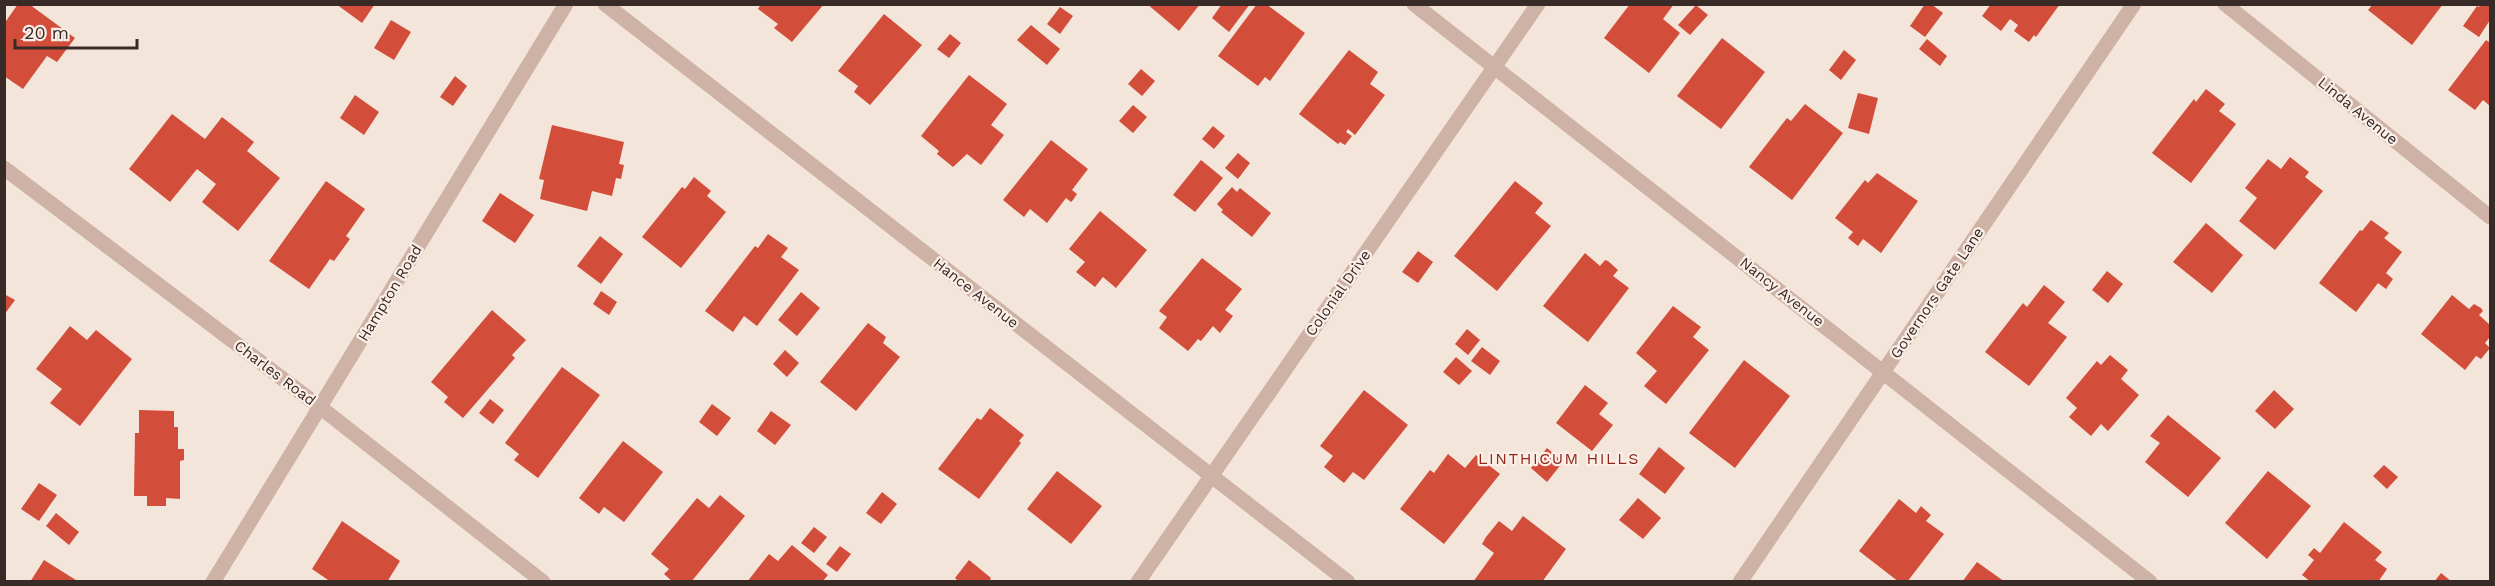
<svg xmlns="http://www.w3.org/2000/svg" width="2495" height="586" font-family="'Work Sans',sans-serif">
<rect width="100%" height="100%" fill="#f4e5da"/>
<g fill="#d24d3a">
<path d="M18 4H29L75 38 57 62 47 56 23 89 4 76V24Z"/>
<path d="M336 4H375L362 23Z"/>
<path d="M761 4H824L792 42 774 28 778 24 758 9Z"/>
<path d="M1147 4H1200L1179 31Z"/>
<path d="M1222 4H1250L1229 32 1212 18Z"/>
<path d="M1257 4H1266L1305 33 1270 81 1265 77 1258 86 1218 56Z"/>
<path d="M1630 4H1674L1663 19 1680 33 1649 73 1604 38Z"/>
<path d="M1925 4H1931L1943 13 1925 37 1910 26Z"/>
<path d="M1991 4H2060L2036 37 2034 35 2029 42 2014 31 2018 25 2010 19 2001 31 1982 16Z"/>
<path d="M2373 4H2443L2412 45 2368 10Z"/>
<path d="M2481 4H2490V20L2479 37 2463 26 2477 6 2479 7Z"/>
<path d="M1696 5 1708 15 1690 35 1678 25Z"/>
<path d="M1060 7 1073 16 1060 34 1047 24Z"/>
<path d="M884 14 922 45 870 105 854 92 858 86 838 71Z"/>
<path d="M391 20 411 32 394 60 374 48Z"/>
<path d="M1031 25 1060 49 1047 65 1017 40Z"/>
<path d="M950 34 961 43 949 58 937 49Z"/>
<path d="M1722 38 1765 72 1721 129 1677 96Z"/>
<path d="M1927 39 1947 56 1940 66 1919 49Z"/>
<path d="M2490 39V106L2483 100 2475 110 2448 90 2486 40 2489 42Z"/>
<path d="M1349 50 1378 72 1370 84 1385 95 1355 135 1348 129 1346 132 1352 136 1345 145 1340 142 1338 144 1299 114Z"/>
<path d="M1844 50 1856 60 1841 80 1829 70Z"/>
<path d="M1141 69 1155 81 1142 96 1128 84Z"/>
<path d="M969 75 1007 104 991 125 1004 135 981 165 967 154 953 167 937 154 939 151 921 136Z"/>
<path d="M455 76 467 86 453 106 440 97Z"/>
<path d="M2206 89 2225 104 2219 111 2236 124 2191 183 2152 153 2194 99 2196 102Z"/>
<path d="M1858 93 1878 98 1869 134 1848 128Z"/>
<path d="M355 95 379 112 364 135 340 118Z"/>
<path d="M1805 104 1843 133 1792 200 1749 167 1787 118 1791 121Z"/>
<path d="M1133 105 1147 117 1133 133 1119 121Z"/>
<path d="M172 114 205 139 222 117 254 142 247 151 280 178 238 231 202 202 216 184 197 169 170 202 129 169Z"/>
<path d="M552 125 624 142 619 164 624 165 621 179 616 178 612 196 592 191 587 211 540 199 544 180 539 179Z"/>
<path d="M1213 126 1225 136 1214 149 1202 139Z"/>
<path d="M1051 140 1088 169 1072 190 1077 194 1073 200 1071 202 1066 198 1047 223 1030 209 1024 217 1003 200Z"/>
<path d="M1238 153 1250 163 1238 179 1225 168Z"/>
<path d="M2290 157 2309 172 2305 177 2323 191 2275 250 2239 221 2257 198 2245 188 2268 159 2281 169Z"/>
<path d="M1201 160 1223 178 1195 212 1173 195Z"/>
<path d="M1877 173 1918 201 1881 253 1863 239 1858 246 1848 238 1853 232 1835 218 1865 180 1868 183Z"/>
<path d="M694 177 711 191 707 196 726 212 681 268 642 237 682 187 685 189Z"/>
<path d="M326 181 365 209 346 236 350 239 334 261 330 259 309 289 269 261Z"/>
<path d="M1515 181 1543 203 1535 213 1551 226 1497 291 1454 256Z"/>
<path d="M1232 187 1237 192 1240 188 1271 213 1252 237 1221 212 1223 210 1217 204Z"/>
<path d="M500 193 534 215 515 243 482 221Z"/>
<path d="M1100 211 1147 250 1116 288 1103 277 1095 287 1076 272 1085 262 1069 249Z"/>
<path d="M2371 220 2389 233 2384 238 2402 252 2386 273 2393 279 2386 289 2378 283 2356 312 2319 283 2360 230 2362 231Z"/>
<path d="M2206 223 2243 255 2212 293 2173 262Z"/>
<path d="M768 234 788 248 781 257 799 270 757 326 744 316 733 332 705 311 755 246 758 248Z"/>
<path d="M600 236 623 254 601 284 577 266Z"/>
<path d="M1418 251 1433 262 1418 283 1402 272Z"/>
<path d="M1585 253 1600 266 1605 260 1608 261 1618 270 1613 276 1629 288 1588 342 1543 306Z"/>
<path d="M1202 258 1242 289 1225 310 1233 316 1220 333 1213 326 1201 341 1198 339 1188 351 1159 328 1167 317 1159 311Z"/>
<path d="M2107 271 2123 284 2108 303 2092 290Z"/>
<path d="M2044 285 2065 302 2048 323 2067 337 2029 386 1985 352 2023 303 2027 307Z"/>
<path d="M601 291 617 302 609 315 593 304Z"/>
<path d="M801 292 820 308 797 336 778 320Z"/>
<path d="M4 294 15 300 4 315Z"/>
<path d="M2452 295 2469 309 2474 304 2481 308 2483 311 2479 315 2490 325V337L2485 343 2490 348 2481 359 2476 356 2465 370 2421 334Z"/>
<path d="M1673 306 1701 327 1693 337 1709 350 1666 404 1644 386 1657 371 1636 353Z"/>
<path d="M492 310 526 340 512 355 515 358 463 418 444 402 448 397 431 382Z"/>
<path d="M868 323 886 337 883 343 900 357 856 411 820 382Z"/>
<path d="M70 326 87 340 96 330 132 359 80 426 50 403 62 389 36 369Z"/>
<path d="M1467 329 1480 340 1468 355 1455 344Z"/>
<path d="M1482 347 1500 361 1490 375 1471 361Z"/>
<path d="M785 350 799 363 787 377 773 364Z"/>
<path d="M2110 355 2128 370 2121 379 2139 395 2108 431 2101 424 2091 436 2069 417 2077 408 2066 398 2097 361 2101 365Z"/>
<path d="M1456 357 1472 371 1459 385 1443 372Z"/>
<path d="M1744 360 1790 396 1735 468 1689 433Z"/>
<path d="M562 367 600 395 538 478 514 460 519 454 505 443Z"/>
<path d="M1585 385 1608 403 1599 414 1613 425 1592 451 1556 423Z"/>
<path d="M1364 390 1408 425 1364 480 1353 472 1344 483 1324 467 1333 456 1320 446Z"/>
<path d="M2274 390 2294 409 2275 429 2255 411Z"/>
<path d="M490 399 504 410 493 424 479 413Z"/>
<path d="M712 404 731 418 717 436 699 422Z"/>
<path d="M990 408 1024 435 1019 441 1021 443 979 499 938 469 977 418 981 420Z"/>
<path d="M139 410 174 411V427H178V449H184V460L180 461V499L166 498V506H147V496H134L135 433H139Z"/>
<path d="M771 411 791 425 775 445 757 431Z"/>
<path d="M2168 415 2221 458 2188 497 2145 462 2160 443 2150 436Z"/>
<path d="M623 441 663 472 624 522 604 507 599 514 579 498Z"/>
<path d="M1659 447 1685 468 1665 494 1639 474Z"/>
<path d="M1547 448 1563 462 1547 482 1531 468Z"/>
<path d="M1448 454 1465 468 1476 455 1500 474 1444 544 1400 509 1430 470 1434 473Z"/>
<path d="M2384 465 2398 477 2387 489 2373 476Z"/>
<path d="M1057 471 1102 506 1071 544 1027 509Z"/>
<path d="M2268 471 2311 506 2267 559 2225 523Z"/>
<path d="M39 483 57 495 39 521 21 509Z"/>
<path d="M882 492 897 504 881 524 866 513Z"/>
<path d="M720 495 745 516 691 582H673L664 574 669 569 651 554 697 498 709 508Z"/>
<path d="M1638 498 1661 518 1643 539 1619 520Z"/>
<path d="M1899 499 1916 513 1921 506 1923 508 1931 515 1926 521 1944 534 1907 582H1899L1859 551Z"/>
<path d="M56 513 79 532 69 545 46 526Z"/>
<path d="M1523 516 1566 549 1542 582H1473L1494 553 1482 544 1486 537 1499 521 1512 531Z"/>
<path d="M342 521 400 561 387 582H331L312 569Z"/>
<path d="M2344 522 2382 552 2375 560 2387 569 2378 582H2311L2302 575 2314 560 2308 555 2314 548 2320 553Z"/>
<path d="M814 527 827 537 814 553 801 543Z"/>
<path d="M792 545 828 575 822 582H747L769 554 778 561Z"/>
<path d="M840 546 851 554 837 572 826 564Z"/>
<path d="M44 560 79 582H30Z"/>
<path d="M969 560 991 578 989 582H959L955 578Z"/>
<path d="M1977 562 2005 582H1962Z"/>
<path d="M2441 573 2452 582H2434Z"/>
</g>
<g fill="none" stroke-linecap="round" stroke-linejoin="round">
<g stroke="#cdb2a5" stroke-width="15">
<path d="M605 4 1348 582"/>
<path d="M1414 4 2150 582"/>
<path d="M2225 4 2490 217"/>
<path d="M4 168 320 407 543 582"/>
<path d="M213 582 566 4"/>
<path d="M1138 582 1538 4"/>
<path d="M1740 582 2134 4"/>
</g>
</g>
<g text-anchor="middle" stroke-width="4.5" stroke-linejoin="round" paint-order="stroke">
<g font-size="15" fill="#382a27" stroke="#fbefe7">
<text transform="translate(2358 111) rotate(39)" y="5">Linda Avenue</text>
<text transform="translate(1782 292) rotate(38)" y="5">Nancy Avenue</text>
<text transform="translate(390 293) rotate(-59)" y="5">Hampton Road</text>
<text transform="translate(976 293) rotate(38)" y="5">Hance Avenue</text>
<text transform="translate(1338 293) rotate(-55)" y="5">Colonial Drive</text>
<text transform="translate(1937 293) rotate(-56)" y="5">Governors Gate Lane</text>
<text transform="translate(275 373) rotate(37)" y="5">Charles Road</text>
</g>
<g font-size="16" letter-spacing="1.5" fill="#8f2618" stroke="#fbefe7">
<text x="1559" y="464">LINTHICUM HILLS</text>
</g>
</g>
<rect width="2495" height="586" fill="none" stroke="#382a27" stroke-width="12"/>
<path d="M15 39v9h122v-9" fill="none" stroke="#382a27" stroke-width="3"/>
<text x="24" y="39" font-size="18" fill="#382a27" stroke="#fbefe7" stroke-width="4.5" paint-order="stroke">20 m</text>
</svg>
